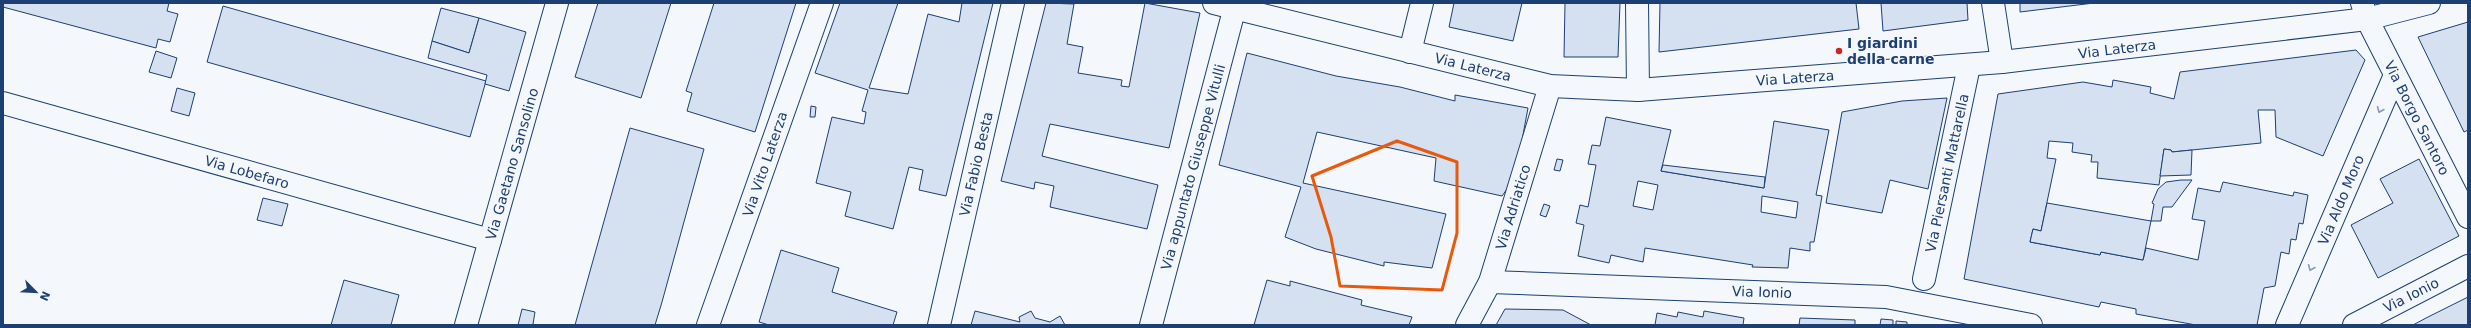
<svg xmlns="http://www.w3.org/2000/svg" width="2471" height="328" font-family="'DejaVu Sans',sans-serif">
<rect width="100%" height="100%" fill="#f4f7fb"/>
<g fill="#d5e0f0" stroke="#1d3f73" fill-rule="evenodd">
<path d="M3 3H169L167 11 178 14 170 42 158 39 156 48 3 7Z"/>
<path d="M598 3H671L641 98 575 77Z"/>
<path d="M714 3H796L755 132 687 111 692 93 686 91Z"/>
<path d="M840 3H898L869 88 908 94 928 14 959 22 962 3H993L946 196 919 190 923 170 909 167 893 229 845 216 851 192 816 183 832 117 864 124 866 112 862 111 868 90 815 73Z"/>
<path d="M1046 3 1074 4 1067 44 1083 47 1078 73 1122 80 1121 86 1129 87 1145 3 1200 13 1169 148 1050 124 1042 156 1158 185 1147 229 1050 207 1054 186 1035 182 1034 189 1001 181Z"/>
<path d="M1454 3H1522L1513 41 1449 27Z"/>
<path d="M1565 3H1620L1618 57H1564Z"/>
<path d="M1660 3H1856L1859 29 1659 52Z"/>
<path d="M1881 3H1967L1968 20 1883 31Z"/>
<path d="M2020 3H2094L2020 12Z"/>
<path d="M223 6 486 81 470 137 207 62Z"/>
<path d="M441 8 479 18 469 53 432 41Z"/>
<path d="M479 18 526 32 509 91 485 84 487 75 428 58 432 41 469 53Z"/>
<path d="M2468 22V130L2464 132 2418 37Z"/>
<path d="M2356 50 2365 60 2323 156 2276 137 2275 110H2258L2261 143 2172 152 2171 150 2164 149 2159 185 2097 178 2098 162H2091L2092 155 2072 152 2073 143 2049 141 2047 158 2056 159 2041 231 2033 229 2030 242 2100 255 2101 252 2143 260 2146 248 2198 260 2205 221 2192 219 2198 188 2220 192 2223 182 2293 196 2294 192 2308 195 2303 224 2299 223 2296 240 2291 239 2289 254 2281 252 2275 286 2264 288 2257 325H2196L2136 314V309L2101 302 2099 307 1964 279 1998 94 2083 82 2112 87 2113 80 2151 87 2150 93 2174 99 2180 72Z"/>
<path d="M156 51 177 58 171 78 149 72Z"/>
<path d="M1247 53 1336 76 1400 87 1455 101V95L1528 108 1515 178 1502 196 1434 181 1436 158 1317 132 1303 183 1446 214 1432 268 1384 262V266L1316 249 1285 237 1301 187 1219 165Z"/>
<path d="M177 88 195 93 189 116 171 111Z"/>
<path d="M1947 98 1928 189 1890 180 1882 213 1826 203 1842 112 1902 101Z"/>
<path d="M811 106 816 107 815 117H810Z"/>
<path d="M1606 117 1671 130 1661 171 1764 188 1774 121 1829 130 1816 195 1822 196 1814 242H1810V251L1790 248 1788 268 1752 267 1753 265 1645 248 1643 262 1611 255 1609 263 1578 256 1584 225 1576 223 1580 205 1588 207 1596 165 1588 164 1592 145 1600 146ZM1638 181 1658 185 1653 210 1633 206ZM1762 196 1798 202 1796 218 1761 212Z"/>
<path d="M630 128 704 149 662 302 655 325H575Z"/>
<path d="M2164 149 2171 150 2172 152 2192 150 2191 175 2160 176Z"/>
<path d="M1557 159 1563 160 1560 171 1554 170Z"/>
<path d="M2419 159 2459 236 2378 278 2351 225 2393 203 2380 179Z"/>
<path d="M1663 165 1765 177 1764 188 1661 171Z"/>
<path d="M2181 180H2192L2172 207H2163L2161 221H2151L2154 204 2152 203 2158 189 2166 182Z"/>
<path d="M263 198 288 204 282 226 257 220Z"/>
<path d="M2047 203 2151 221 2143 260 2101 252 2100 255 2030 242 2033 229 2041 231Z"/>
<path d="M1544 204 1550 206 1546 217 1540 215Z"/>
<path d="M781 250 839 268 832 292 897 312 893 325H769L759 322Z"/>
<path d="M344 280 399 295 391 325H331Z"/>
<path d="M1267 280 1290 286V281L1362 300 1361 305 1412 317 1409 325H1254Z"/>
<path d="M2468 297V325H2413L2426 318Z"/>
<path d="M522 309 535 312 533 324 535 325H518Z"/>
<path d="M1505 309 1563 310 1591 325H1496Z"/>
<path d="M975 311 1020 322 1019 317 1031 311 1035 318 1050 322 1060 316 1065 325H971Z"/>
<path d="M1704 311 1744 318 1743 325H1655L1657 313 1677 317 1678 312 1703 317Z"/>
<path d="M1800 318 1855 320V325H1799Z"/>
<path d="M1881 319 1893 320V325H1880Z"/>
<path d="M1896 321 1907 322V325H1896Z"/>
</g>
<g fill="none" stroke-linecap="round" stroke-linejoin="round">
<defs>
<g id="minor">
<path d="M1214 3 1550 86 1638 90 2002 62 2367 19 2429 3"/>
<path d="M1637 3 1638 90"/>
<path d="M1993 3 2002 62"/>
<path d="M2362 3 2367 19 2468 217"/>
<path d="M1410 52 1422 3"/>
<path d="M3 103 490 240"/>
<path d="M1924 279 1969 66"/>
<path d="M1490 282 1886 297 2031 325"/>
<path d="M466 325 557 3"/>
<path d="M708 325 822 3"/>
<path d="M939 325 1013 3"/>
<path d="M1151 325 1236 3"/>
<path d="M1467 325 1490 282 1550 86"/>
<path d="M2287 325 2395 75"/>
<path d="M2354 325 2468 266"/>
</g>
</defs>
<use href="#minor" stroke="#1d3f73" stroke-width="24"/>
<use href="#minor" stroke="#f4f7fb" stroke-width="22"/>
</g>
<defs><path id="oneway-chevron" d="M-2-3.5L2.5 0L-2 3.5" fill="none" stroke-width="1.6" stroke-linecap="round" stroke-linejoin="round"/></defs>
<g stroke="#889bb7">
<use href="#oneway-chevron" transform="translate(2380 110) rotate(113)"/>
<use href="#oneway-chevron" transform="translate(2311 268) rotate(113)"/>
</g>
<path fill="none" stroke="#e8590c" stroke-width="3" stroke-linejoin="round" d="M1397 141 1457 162V233L1442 290 1340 286 1331 237 1312 176Z"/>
<circle fill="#c62828" stroke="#f4f7fb" stroke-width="1.5" cx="1839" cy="51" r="4"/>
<g text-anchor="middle" stroke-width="3" stroke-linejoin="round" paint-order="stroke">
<g font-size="14" font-weight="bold" fill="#1d3f73" stroke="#f4f7fb" text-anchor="start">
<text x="1847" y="48">I giardini<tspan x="1847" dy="16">della carne</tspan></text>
</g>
<g font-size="14" fill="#1d3f73" stroke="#f4f7fb">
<text transform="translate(2117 49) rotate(-7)" y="5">Via Laterza</text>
<text transform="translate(1473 67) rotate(14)" y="5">Via Laterza</text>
<text transform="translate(1795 78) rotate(-4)" y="5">Via Laterza</text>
<text transform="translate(2417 118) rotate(63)" y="5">Via Borgo Santoro</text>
<text transform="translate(512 164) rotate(-74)" y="5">Via Gaetano Sansolino</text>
<text transform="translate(765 164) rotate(-71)" y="5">Via Vito Laterza</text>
<text transform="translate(976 164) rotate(-77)" y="5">Via Fabio Besta</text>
<text transform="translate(1193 167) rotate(-75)" y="5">Via appuntato Giuseppe Vitulli</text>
<text transform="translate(247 172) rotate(16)" y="5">Via Lobefaro</text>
<text transform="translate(1947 173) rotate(-78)" y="5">Via Piersanti Mattarella</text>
<text transform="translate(2341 200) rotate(-67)" y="5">Via Aldo Moro</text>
<text transform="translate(1513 207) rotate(-73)" y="5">Via Adriatico</text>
<text transform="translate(1762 292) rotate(2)" y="5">Via Ionio</text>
<text transform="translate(2411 295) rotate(-27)" y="5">Via Ionio</text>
</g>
</g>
<rect width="2471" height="328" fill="none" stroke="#1d3f73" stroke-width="8"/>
<g transform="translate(36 292) rotate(114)" stroke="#f4f7fb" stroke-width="3" paint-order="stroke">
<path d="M0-3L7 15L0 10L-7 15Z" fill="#1d3f73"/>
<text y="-6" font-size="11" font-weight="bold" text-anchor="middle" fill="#1d3f73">N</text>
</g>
</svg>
